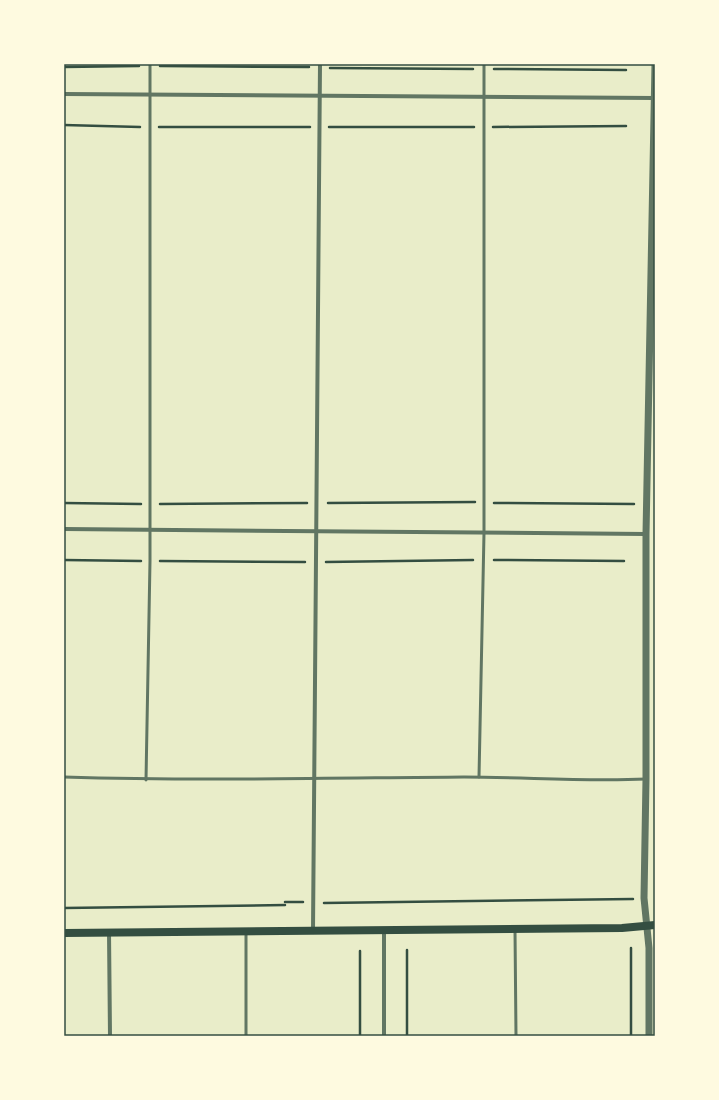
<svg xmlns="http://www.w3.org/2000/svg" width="719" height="1100" font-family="'Titillium Web',sans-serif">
<rect width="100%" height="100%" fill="#e9edc9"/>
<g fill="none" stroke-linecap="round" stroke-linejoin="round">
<g stroke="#344e41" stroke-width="2.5">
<path d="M160 66 309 67"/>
<path d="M64 67 139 66"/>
<path d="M330 68 473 69"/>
<path d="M494 69 626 70"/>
<path d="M64 125 140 127"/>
<path d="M159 127H310"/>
<path d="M329 127H474"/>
<path d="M493 127 626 126"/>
<path d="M64 503 141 504"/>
<path d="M328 503 475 502"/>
<path d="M494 503 634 504"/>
<path d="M160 504 307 503"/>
<path d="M64 560 141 561"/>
<path d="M494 560 624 561"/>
<path d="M160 561 305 562"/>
<path d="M326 562 473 560"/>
<path d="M285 902H303"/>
<path d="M324 903 633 899"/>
<path d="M64 908 285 905"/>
<path d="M360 951V1036"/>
<path d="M407 1036V950"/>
<path d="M631 1036V948"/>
</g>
<g stroke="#617663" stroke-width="3">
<path d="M64 777C197 781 331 778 464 777 525 777 585 782 646 779"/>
<path d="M479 777 484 533V64"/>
<path d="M146 780 150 561V64"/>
<path d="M515 930 516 1036"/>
<path d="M246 931V1036"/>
</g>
<g stroke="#617663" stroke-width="4">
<path d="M64 94 654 98"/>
<path d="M64 529 646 534"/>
<path d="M313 930 320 64"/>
<path d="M384 930V1036"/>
<path d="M109 932 110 1036"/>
</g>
<path stroke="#617663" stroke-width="7" d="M649 1036V948L644 898 646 779V534L655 64"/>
<path stroke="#344e41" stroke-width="8" d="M64 933 622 928 655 925"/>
</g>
<rect width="719" height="1100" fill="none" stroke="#fefae0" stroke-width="130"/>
<rect x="65" y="65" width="589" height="970" fill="none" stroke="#344e41" stroke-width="1.5"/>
</svg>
